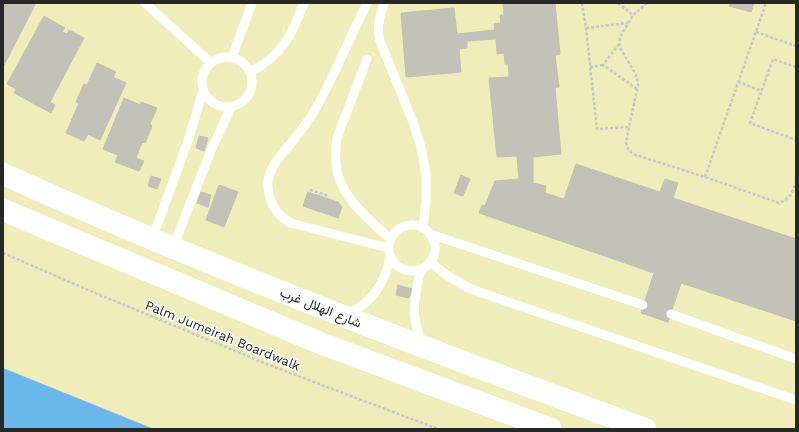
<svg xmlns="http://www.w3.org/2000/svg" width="799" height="432" font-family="'Work Sans',Vazirmatn,sans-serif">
<rect width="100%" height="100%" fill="#e9e4d8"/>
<path fill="#efeeba" d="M3 3H796V429H154L3 368Z"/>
<path fill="#6cb8eb" d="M3 368 154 429H3Z"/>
<g fill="#c4c1b8" stroke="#c4c0b2">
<path d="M3 3H16L20 5 21 3H32L35 5 3 67Z"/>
<path d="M503 3H555L560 54 555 55 559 87 555 88 561 154 533 157V183L546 186 545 193 564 199 576 164 660 192 665 179 678 183 673 198 796 239V321L681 283 668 322 641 313 654 273 479 213 482 205 485 206 495 181 519 179 517 156 497 157 489 78 509 77 508 64H505L504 53 497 54 496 39 467 41V48L459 49 461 72 406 77 401 13 454 8 457 34 495 30 494 24 501 23 500 15H504Z"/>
<path d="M730 3H754L751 12 729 6Z"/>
<path d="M44 16 65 28 62 32 67 34 69 30 84 38 50 102 55 105 51 113 14 93 16 89 7 84Z"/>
<path d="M97 63 116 72 113 77 126 83 100 140 88 134 84 141 66 133 79 103 76 102 84 84 87 85Z"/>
<path d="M124 98 140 105 141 102 157 108 150 124 152 126 145 143 142 142 136 158 144 161 139 171 115 162 118 155 103 149Z"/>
<path d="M199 136 208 138 204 151 196 148Z"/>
<path d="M461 175 470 179 463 196 454 193Z"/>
<path d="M151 176 161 179 157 189 148 186Z"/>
<path d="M219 185 238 192 224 227 206 220Z"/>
<path d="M201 192 211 195 208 207 197 203Z"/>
<path d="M308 192 338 202 342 207 338 218 303 206Z"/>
<path d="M398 285 412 289 409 298 396 295Z"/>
</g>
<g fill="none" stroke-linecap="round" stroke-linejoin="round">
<g stroke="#c7c7c7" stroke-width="2.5" stroke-dasharray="3 2" stroke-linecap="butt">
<path d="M582 3 586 28 597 129 629 127"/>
<path d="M618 3 633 15"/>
<path d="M647 3 633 15 620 37C619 42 619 46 622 51L636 75 638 84 637 89 626 142C627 149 629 152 636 155L705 177 779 203C790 199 792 193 796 182"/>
<path d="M586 28 628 23"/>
<path d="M756 32 796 46"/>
<path d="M619 44 603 65 637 89"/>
<path d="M590 67 603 65"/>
<path d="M796 67 773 59 750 123 796 140"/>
<path d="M738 82 762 91"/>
<path d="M705 177 766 3"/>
<path d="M310 190 329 196"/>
<path d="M3 253 93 292 269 365 438 429"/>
</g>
<g stroke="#fff" stroke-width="9">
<path d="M145 3 211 63"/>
<path d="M367 3C357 24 347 45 337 67 325 92 313 117 295 138 285 151 270 164 268 182 267 194 272 207 280 215 283 218 287 220 290 223L389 248"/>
<path d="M384 3C380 17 376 26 380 41L413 122 421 147 426 174V201L423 228"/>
<circle cx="227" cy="82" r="25"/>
<path d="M232 57 252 3"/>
<path d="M367 59 337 138C336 146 335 154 336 163 338 196 368 218 390 239"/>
<path d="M250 72C283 55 291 36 304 3"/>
<circle cx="412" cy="248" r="23"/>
<path d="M430 234 643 305"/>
<path d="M152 239 188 141 203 91"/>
<path d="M173 247 212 148 231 108"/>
<path d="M430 262C445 275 460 285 479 292L796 400"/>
<path d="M421 269C414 297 410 316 422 343"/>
<path d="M345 313C365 309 379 291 386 272 388 268 389 262 390 257"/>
<path d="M671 314 796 359"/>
</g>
<g stroke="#fff" stroke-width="22">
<path d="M3 174C213 269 428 350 645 429"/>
<path d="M3 210 320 343 551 429"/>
</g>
</g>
<g text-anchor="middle" stroke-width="3.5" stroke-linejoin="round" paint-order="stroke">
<g font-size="13" fill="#272727" stroke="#fff">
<text transform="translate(321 307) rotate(22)" y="5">شارع الهلال غرب</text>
<text transform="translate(223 335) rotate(22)" y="5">Palm Jumeirah Boardwalk</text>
</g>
</g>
<rect width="799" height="432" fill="none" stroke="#272727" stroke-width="8"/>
</svg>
